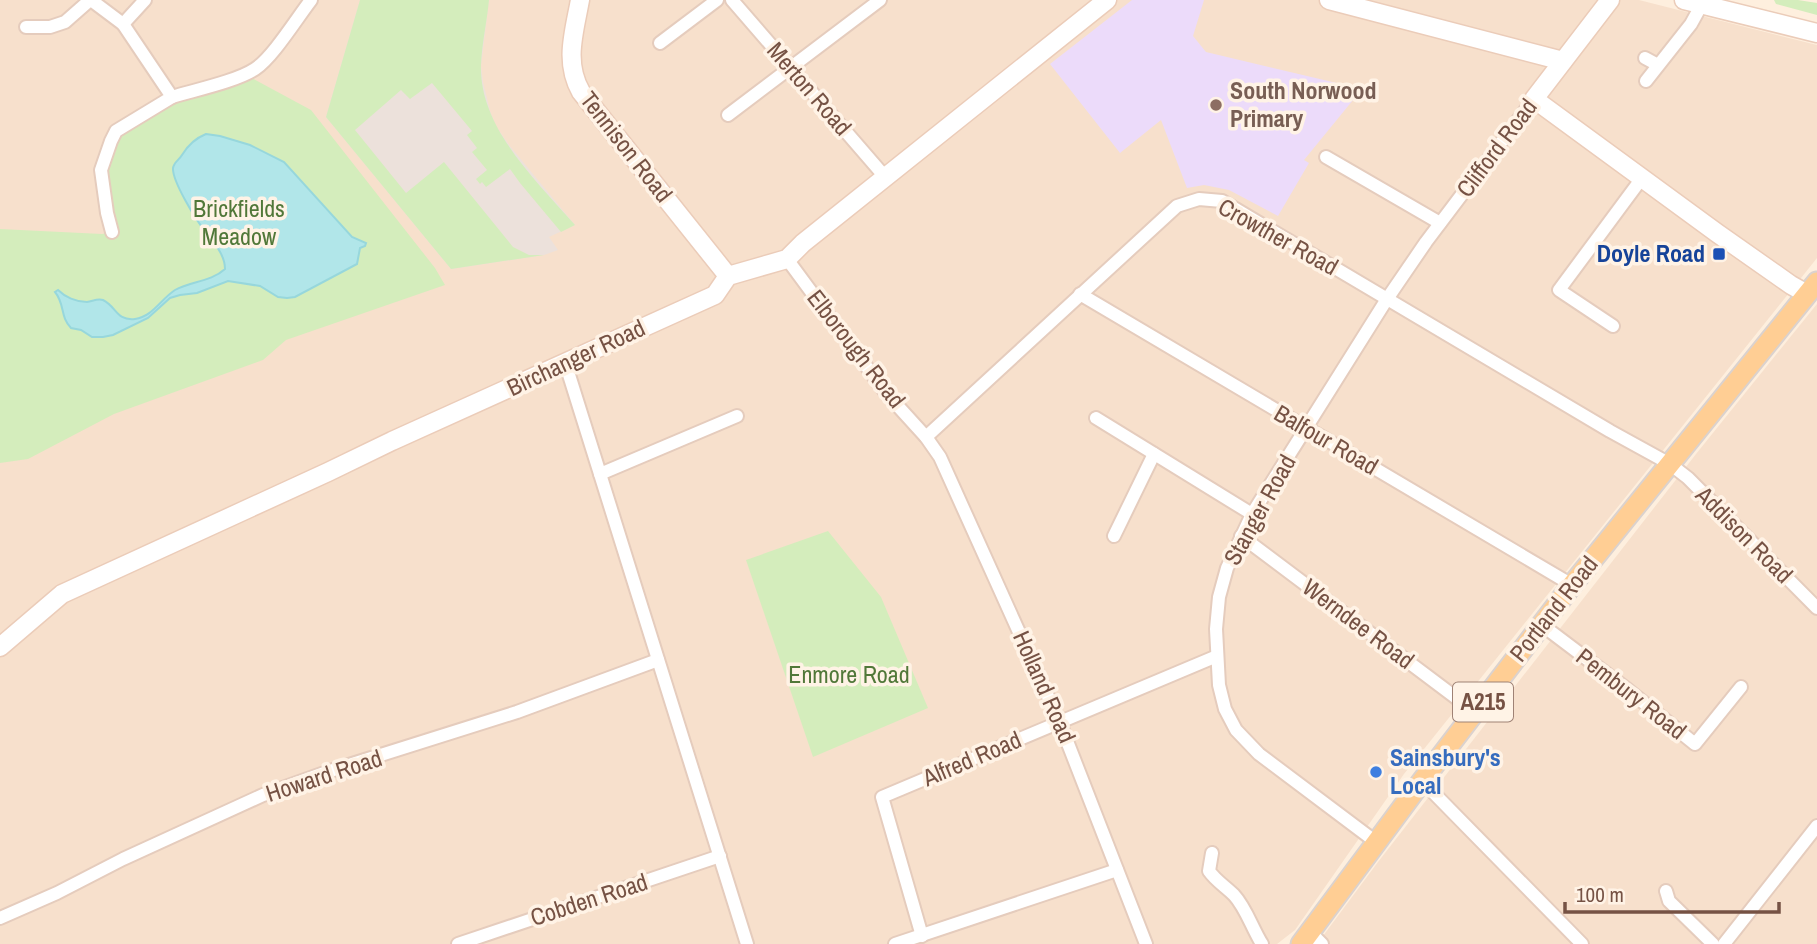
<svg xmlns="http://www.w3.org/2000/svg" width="1817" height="944" font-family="'Archivo Narrow',sans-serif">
<rect width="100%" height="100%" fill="#feefde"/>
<g fill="#f7e0cc">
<path d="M0 0H1639L1817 45V258L1404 774 1295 930 1277 944H0Z"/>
<path d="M1817 304V944H1317L1378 862 1696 454Z"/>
</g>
<path fill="#ece1db" d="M360 0H489L481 66 483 82 490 111 496 126 509 145 575 225 549 237 558 250 544 255 451 269 326 117Z"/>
<path fill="#ecdbfa" d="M1132 0H1204L1193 36 1206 52 1362 89 1304 160 1309 163 1278 216 1229 190 1204 185 1187 188 1161 120 1120 153 1050 64Z"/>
<g fill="#d4edbc">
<path d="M360 0H489C487 21 482 43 481 65 479 128 537 181 575 225L561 232 520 183 510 169 486 187 482 182 480 184 476 179 487 170 472 152 477 148 467 135 472 131 432 83 410 99 401 90 355 130 406 193 444 162 513 247 529 255H544L451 269 326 117Z"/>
<path d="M1774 0H1798L1817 3V15L1776 4Z"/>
<path d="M250 77 311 110 435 268 445 285 286 340 263 360 114 414 28 459 0 463V229L102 234 112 232 103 171 111 126Z"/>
<path d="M828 531 881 597 928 708 813 757 746 560Z"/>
</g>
<path fill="#b1e6e9" stroke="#97d7dc" stroke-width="2" d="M206 134 220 136 250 145 284 162 352 237 366 243 365 246 360 248 357 264 295 297 287 298 278 297 260 286 228 281 197 293 180 295 170 298 148 318 113 335 103 337H92L81 330 71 328C60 317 65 304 55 292L58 290C65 297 76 302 87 302 93 301 98 298 103 300 117 307 116 321 135 319 152 317 161 299 175 290 191 281 211 282 225 269 225 254 213 242 205 231 196 220 172 181 173 168 174 162 179 160 182 155 188 145 196 138 206 134Z"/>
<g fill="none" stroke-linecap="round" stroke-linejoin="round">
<defs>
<g id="street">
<path d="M91 0 123 24 172 97 116 131 111 141 101 170 107 213 112 232"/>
<path d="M732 0 886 178"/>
<path d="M123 24 145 0"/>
<path d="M26 27H50L65 22 90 0"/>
<path d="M660 43 717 0"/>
<path d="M1645 58 1658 65"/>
<path d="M1646 81 1691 24 1702 4"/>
<path d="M172 97C195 90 237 81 255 69 273 57 297 18 311 0"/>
<path d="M728 115 880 0"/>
<path d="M1326 157 1440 223"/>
<path d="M787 259 886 393 926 437 940 457 1060 723 1146 944"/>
<path d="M1080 294 1572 585"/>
<path d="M1613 326 1559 290 1642 178"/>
<path d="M565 362 747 944"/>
<path d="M1096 418 1252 514"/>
<path d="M926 437 1177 206 1199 199 1222 201 1610 431 1670 464 1688 478 1817 608"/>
<path d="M600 474 737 416"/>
<path d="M1114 536 1154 454"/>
<path d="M1241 536 1475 712"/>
<path d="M1542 625 1628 690 1695 744 1741 687"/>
<path d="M1422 781 1582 944"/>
<path d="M1376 842 1259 754 1236 730 1225 709 1219 685 1216 629 1219 597 1227 568 1252 514 1387 299 1426 242 1534 99"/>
<path d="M1212 853 1209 871C1216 881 1225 886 1234 895 1246 908 1252 928 1262 944"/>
<path d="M1666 891 1669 901 1713 944"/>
<path d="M0 918 57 893 123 859 263 795 330 771 517 712 658 660"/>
<path d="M1310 932 1322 944"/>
<path d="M922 936 882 797 1217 656"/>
<path d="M458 944 720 856"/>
<path d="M895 944 1117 870"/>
<path d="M1724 944 1817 826"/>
</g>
<g id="secondary">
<path d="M580 0C574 33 564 62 581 92L728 276"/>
<path d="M1329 0 1563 61"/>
<path d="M1610 0 1534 99 1717 233 1791 285 1807 294"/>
<path d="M1684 0 1817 33"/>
<path d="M0 647 62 594 328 472 392 441 715 295 728 276 787 259 803 243 1107 0"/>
</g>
<path id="primary" d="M1301 944 1422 781 1572 585 1817 282"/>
</defs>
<use href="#street" stroke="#e5ccbd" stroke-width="16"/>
<use href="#secondary" stroke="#ebccb9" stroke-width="21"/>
<use href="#primary" stroke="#dbd2ce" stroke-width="23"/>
<use href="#street" stroke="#fff" stroke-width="12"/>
<use href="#secondary" stroke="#fff" stroke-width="18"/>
<use href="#primary" stroke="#ffce94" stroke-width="19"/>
</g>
<circle fill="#8d6e63" stroke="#fff3e6" stroke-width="2.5" cx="1216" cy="105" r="7"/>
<rect fill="#1a4fb4" stroke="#fff3e6" stroke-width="2.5" x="1712" y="247" width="14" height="14" rx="3.5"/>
<circle fill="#3f7fe0" stroke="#fff3e6" stroke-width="2.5" cx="1376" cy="772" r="7"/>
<g text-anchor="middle" stroke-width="7" stroke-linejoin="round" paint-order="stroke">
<rect fill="#fff3e6" stroke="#9f8275" stroke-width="2" x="1453" y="682.5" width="60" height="39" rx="5"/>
<g font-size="23" font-weight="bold" fill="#765244">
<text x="1483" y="710">A215</text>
</g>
<g font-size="24" fill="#765244" stroke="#fff3e6">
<text transform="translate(809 89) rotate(49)" y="8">Merton Road</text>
<text transform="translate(626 147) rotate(52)" y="8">Tennison Road</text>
<text transform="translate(1497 148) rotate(-53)" y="8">Clifford Road</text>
<text transform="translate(1278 237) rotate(29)" y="8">Crowther Road</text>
<text transform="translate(856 349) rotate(52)" y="8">Elborough Road</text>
<text transform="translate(576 358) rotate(-25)" y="8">Birchanger Road</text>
<text transform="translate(1326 440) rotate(30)" y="8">Balfour Road</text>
<text transform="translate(1260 510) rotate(-61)" y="8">Stanger Road</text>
<text transform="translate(1744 535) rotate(45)" y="8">Addison Road</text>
<text transform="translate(1554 609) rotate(-52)" y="8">Portland Road</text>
<text transform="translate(1358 624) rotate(37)" y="8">Werndee Road</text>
<text transform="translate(1044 687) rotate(66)" y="8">Holland Road</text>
<text transform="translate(1631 694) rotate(38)" y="8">Pembury Road</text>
<text transform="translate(972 759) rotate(-23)" y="8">Alfred Road</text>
<text transform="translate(324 776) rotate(-18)" y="8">Howard Road</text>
<text transform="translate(589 900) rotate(-18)" y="8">Cobden Road</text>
</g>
<g font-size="24" font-weight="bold" fill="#785e54" stroke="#fff3e6" text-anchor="start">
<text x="1230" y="99">South Norwood<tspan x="1230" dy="28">Primary</tspan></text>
</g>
<g font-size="24" fill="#517839" stroke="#fff3e6">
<text x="239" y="217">Brickfields<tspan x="239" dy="28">Meadow</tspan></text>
<text x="849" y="683">Enmore Road</text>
</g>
<g font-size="24" font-weight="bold" fill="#164399" stroke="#fff3e6" text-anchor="end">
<text x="1705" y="262">Doyle Road</text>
</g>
<g font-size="24" font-weight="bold" fill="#366cbe" stroke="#fff3e6" text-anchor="start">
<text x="1390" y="766">Sainsbury's<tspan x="1390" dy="28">Local</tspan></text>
</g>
</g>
<path d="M1565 902v10h214v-10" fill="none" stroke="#765244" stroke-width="3.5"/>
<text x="1576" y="902" font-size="21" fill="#765244" stroke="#fff3e6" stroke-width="5" paint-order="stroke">100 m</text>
</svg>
